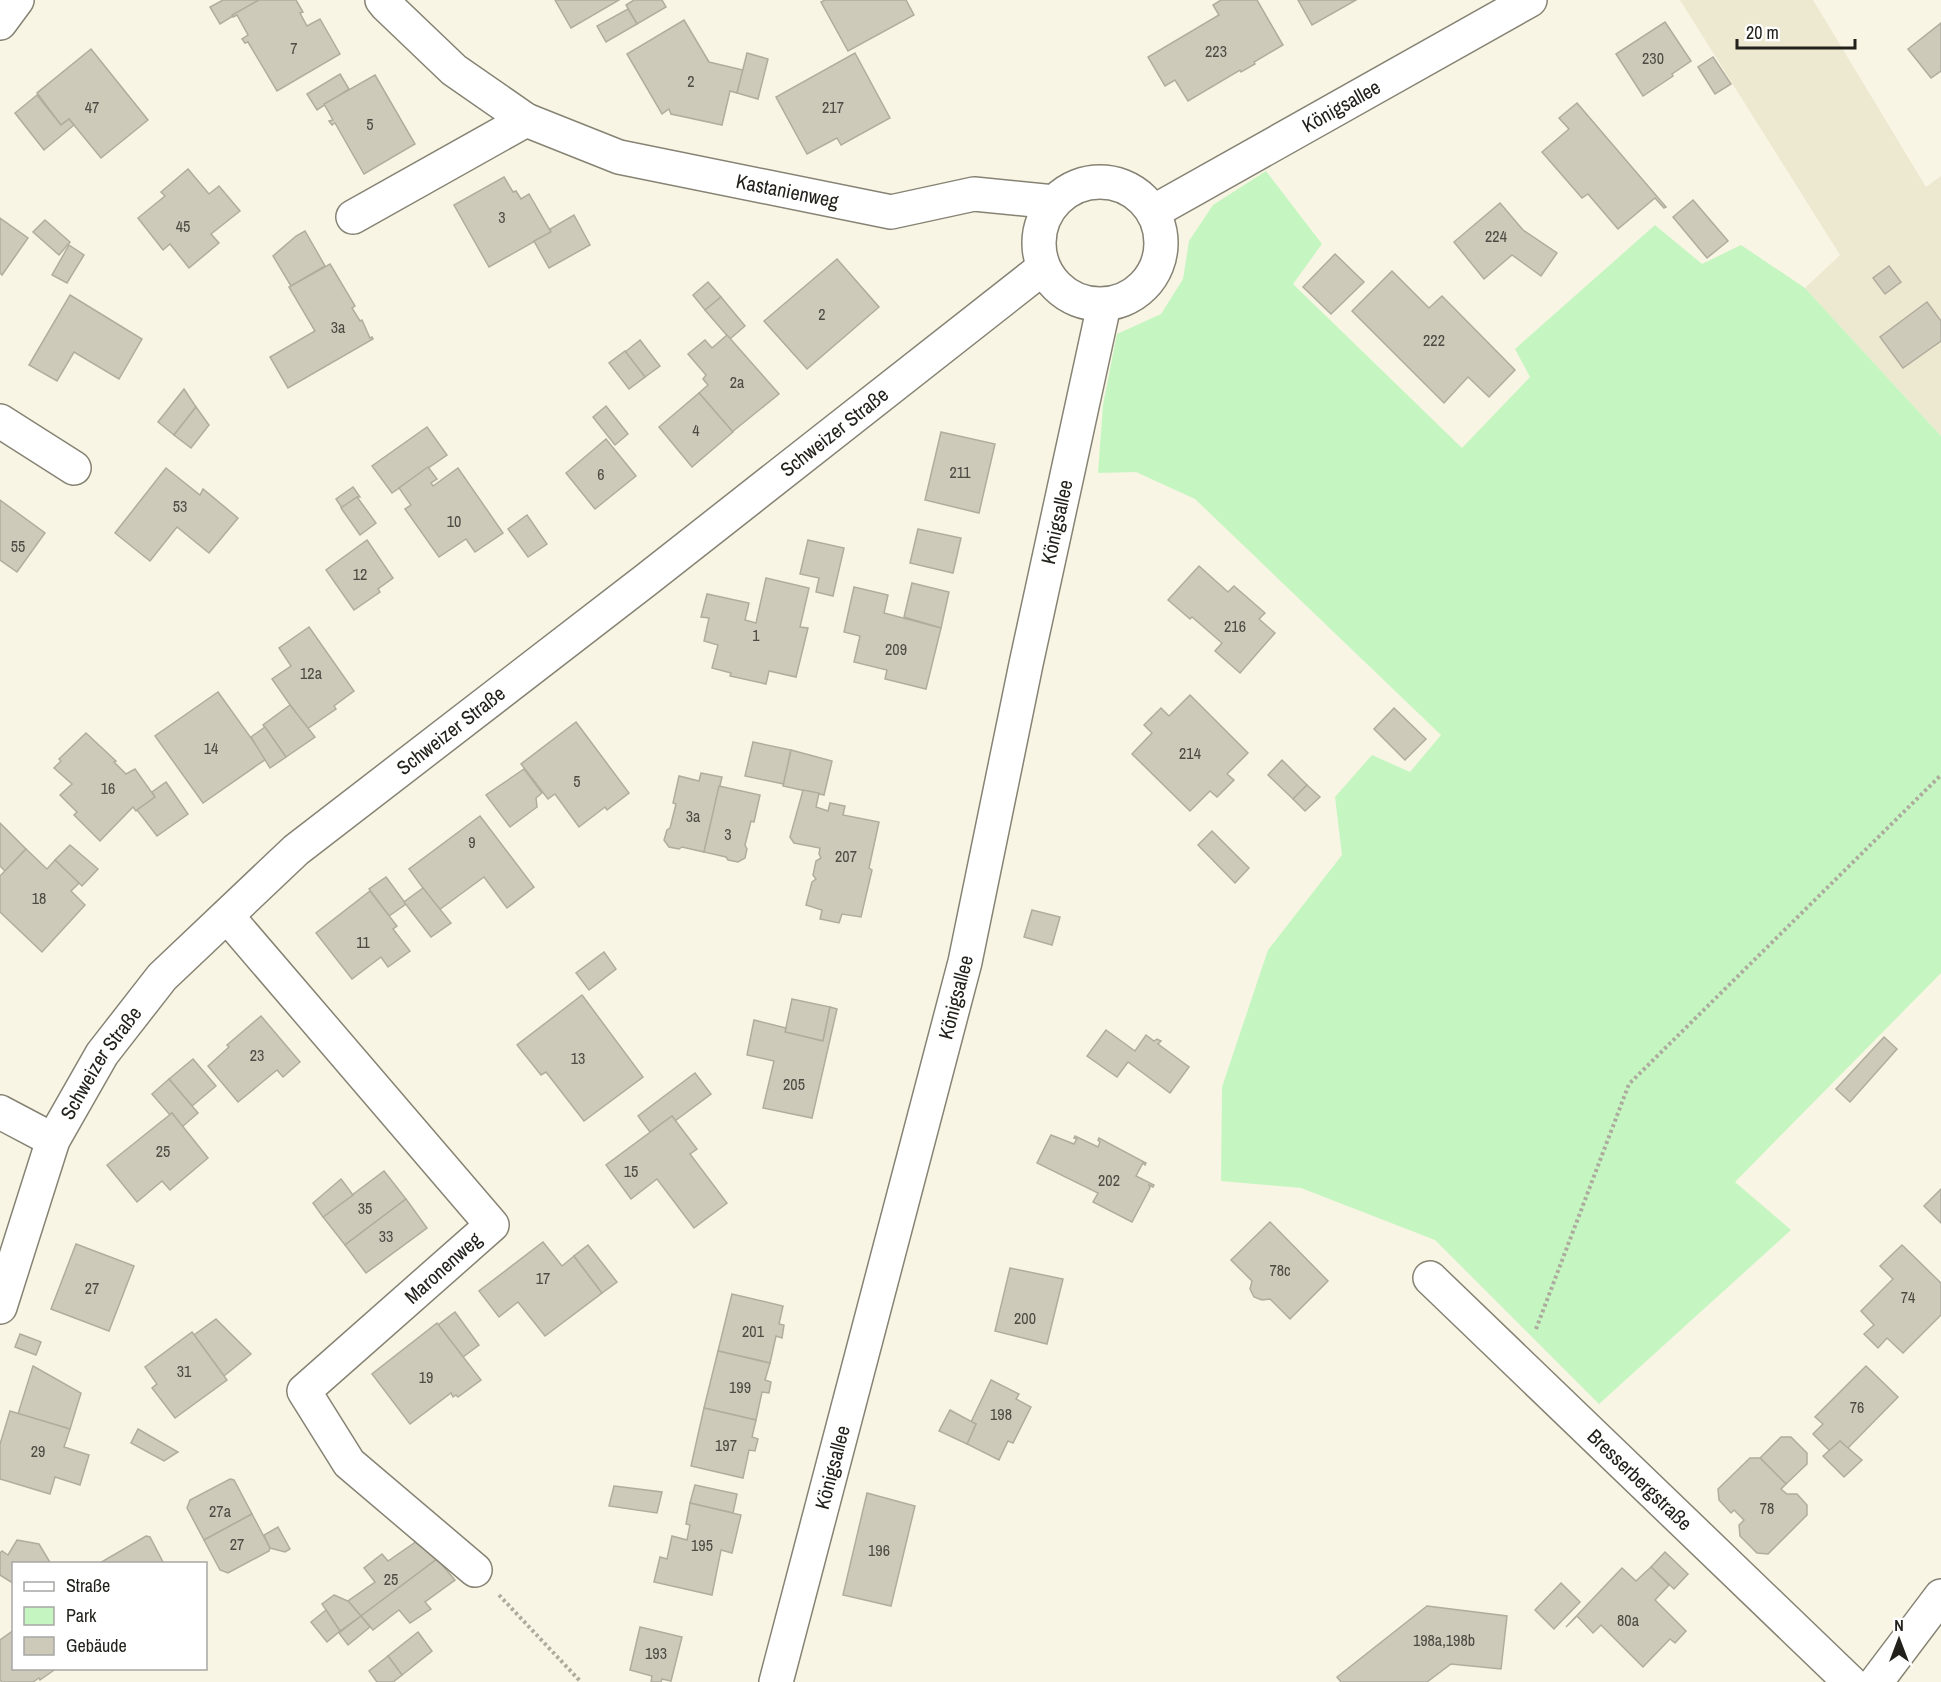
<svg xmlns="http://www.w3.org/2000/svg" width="1941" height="1682" font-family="'Archivo Narrow',sans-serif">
<rect width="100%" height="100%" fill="#f8f5e4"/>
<path fill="#ede8d0" d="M1680 0H1813L1926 187 1941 176V436L1805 288 1840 255Z"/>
<path fill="#c5f6c1" d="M1266 171 1322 244 1293 284 1462 448 1530 377 1515 349 1655 225 1702 264 1741 245 1805 288 1941 436V973L1735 1182 1791 1230 1599 1404 1435 1240 1301 1188 1221 1181 1222 1087 1268 950 1342 855 1335 797 1372 755 1410 772 1441 735 1195 499 1136 472 1098 473 1103 405 1117 334 1161 314 1183 279 1189 241 1213 205Z"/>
<g fill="#cdcaba" stroke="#b1ad9e" stroke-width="1.5">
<path d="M223 0H259L220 24 210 7Z"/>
<path d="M259 0H296L303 12 300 13 307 26 320 19 340 54 277 91 248 42 245 43 242 39 248 35 237 15 233 17 232 15Z"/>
<path d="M555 0H619L571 28Z"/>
<path d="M634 0H662L666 7 637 24 626 5Z"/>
<path d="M825 0H906L914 15 848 51 821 2Z"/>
<path d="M1221 0H1257L1283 45 1254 62 1255 64 1241 72 1240 70 1188 101 1175 80 1165 86 1148 57 1219 15 1213 5Z"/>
<path d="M1298 0H1356L1312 25Z"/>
<path d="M628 9 637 24 606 42 597 26Z"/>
<path d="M684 20 709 62 743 70 737 93 730 91 722 125 671 114 669 109 662 114 627 54Z"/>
<path d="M1665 22 1691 61 1672 74 1673 76 1643 96 1616 54Z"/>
<path d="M1941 23V71L1931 78 1908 49Z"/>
<path d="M91 49 148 120 101 158 69 119 61 125 37 93Z"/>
<path d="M747 53 768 59 758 99 737 93Z"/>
<path d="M855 53 890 118 841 145 837 138 807 154 776 97Z"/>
<path d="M1713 57 1731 84 1715 94 1698 67Z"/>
<path d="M340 74 349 89 317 110 307 94Z"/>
<path d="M375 75 415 144 364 174 335 123 332 125 329 121 333 120 324 104Z"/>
<path d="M37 95 61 125 69 119 74 125 44 150 15 113Z"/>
<path d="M1577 103 1666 207 1664 208 1655 198 1618 229 1588 194 1582 198 1542 152 1569 129 1559 118Z"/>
<path d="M188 169 209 194 219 186 240 211 211 234 219 243 189 268 170 244 163 250 138 218 165 196 161 192Z"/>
<path d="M504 177 513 192 516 191 521 199 529 194 551 232 489 267 454 205Z"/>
<path d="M1693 200 1728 241 1707 258 1673 217Z"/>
<path d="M1500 203 1523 230 1557 253 1541 276 1512 255 1484 279 1454 242Z"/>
<path d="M574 215 590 245 549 268 534 241 551 232 550 229Z"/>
<path d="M0 218 28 238 2 275 0 273Z"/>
<path d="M45 220 70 242 59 255 33 232Z"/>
<path d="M305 231 325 266 291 286 273 256 296 236Z"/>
<path d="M69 245 84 255 67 283 52 275Z"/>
<path d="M1335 254 1364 282 1331 314 1303 287Z"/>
<path d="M837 259 879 307 807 369 764 321Z"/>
<path d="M330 264 355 306 352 308 360 321 362 320 370 338 372 337 373 339 288 388 270 357 315 331 289 287Z"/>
<path d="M1889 266 1901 282 1885 294 1873 278Z"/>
<path d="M1392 271 1429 308 1442 296 1515 370 1489 397 1468 377 1444 403 1352 311Z"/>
<path d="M708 282 721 297 705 310 693 295Z"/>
<path d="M70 295 142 339 119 379 74 352 57 381 29 365Z"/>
<path d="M721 297 745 326 730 339 705 310Z"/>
<path d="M1927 302 1941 321V341L1903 368 1880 337Z"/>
<path d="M727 335 779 394 732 432 699 393 708 385 703 379 706 375 688 354 705 340 712 348Z"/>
<path d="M640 340 660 366 645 377 625 352Z"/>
<path d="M625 351 645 377 629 389 609 363Z"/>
<path d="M184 389 196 407 174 435 158 422Z"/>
<path d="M699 393 733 432 692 467 659 427Z"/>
<path d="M606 406 628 434 615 445 593 417Z"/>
<path d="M196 407 209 425 191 448 174 435Z"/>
<path d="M427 427 447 455 392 493 372 466Z"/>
<path d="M941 432 995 444 979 513 925 500Z"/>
<path d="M606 439 636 476 595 509 566 473Z"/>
<path d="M428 467 437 479 431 483 433 486 458 468 503 533 475 552 466 539 439 557 405 509 411 505 399 488Z"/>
<path d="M166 468 200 495 203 489 238 518 209 553 177 527 150 561 115 533Z"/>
<path d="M353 487 360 497H357L342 508 336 499Z"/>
<path d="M357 497 376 523 360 535 341 508Z"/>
<path d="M0 500 45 533 17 572 0 560Z"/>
<path d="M527 515 547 544 528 557 508 529Z"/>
<path d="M918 529 961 538 953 573 910 563Z"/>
<path d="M367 540 393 578 378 589 380 592 354 610 326 570Z"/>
<path d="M808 540 844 548 833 596 816 592 819 578 800 574Z"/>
<path d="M1199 566 1228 592 1234 586 1265 613 1259 619 1275 633 1240 673 1215 651 1222 643 1192 617 1190 619 1168 600Z"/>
<path d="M766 578 809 588 800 627 808 628 796 677 769 671 766 684 730 676 731 673 712 668 718 645 704 641 709 618 701 617 707 594 749 603 745 620 756 623Z"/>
<path d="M912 583 949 592 941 628 904 617Z"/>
<path d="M854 587 888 595 884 613 941 628 926 689 885 679 887 670 854 662 860 636 844 632Z"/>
<path d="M309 627 354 691 334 706 336 709 307 729 272 679 291 666 279 648Z"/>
<path d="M218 692 266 759 203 803 155 736Z"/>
<path d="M1190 695 1248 753 1227 774 1234 780 1217 797 1210 791 1190 811 1132 754 1152 733 1144 725 1161 708 1169 716Z"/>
<path d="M290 705 315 737 286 757 263 725Z"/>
<path d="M1394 708 1426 739 1405 760 1374 729Z"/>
<path d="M576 722 629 793 607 810 605 807 579 827 555 794 548 799 521 764Z"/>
<path d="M265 727 286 757 270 768 251 737Z"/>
<path d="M86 733 116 761 114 762 126 774 135 769 155 797 136 811 133 807 100 841 74 815 77 812 60 795 72 784 54 768 61 761 59 759Z"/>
<path d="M753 742 791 750 784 784 745 776Z"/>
<path d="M791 750 832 761 824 795 783 786Z"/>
<path d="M1282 760 1307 785 1293 799 1268 775Z"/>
<path d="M524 769 542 793 536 798 537 807 510 827 486 795Z"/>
<path d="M701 773 722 777 704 852 682 847 679 849 669 847 664 840 667 830 670 828 676 804 673 803 679 776 699 781Z"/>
<path d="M166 782 188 814 157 836 137 810 155 797 152 792Z"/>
<path d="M1307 785 1320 797 1305 811 1293 799Z"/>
<path d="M719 786 760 795 754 822 751 821 745 845 747 849 745 858 738 862 728 860 726 857 704 852Z"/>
<path d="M803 790 819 793 816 807 828 811 830 803 845 806 843 815 879 822 869 868 872 870 861 917 842 914 839 923 820 919 822 910 806 905 812 882 816 879 813 875 816 861 821 858 819 854 820 848 794 843 790 837Z"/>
<path d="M480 816 534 887 507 908 484 877 439 910 409 869Z"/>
<path d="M0 823 26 849 5 871 0 866Z"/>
<path d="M1212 831 1249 868 1235 883 1198 845Z"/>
<path d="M70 845 98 869 82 886 55 860Z"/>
<path d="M26 849 47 869 55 860 79 883 71 891 85 905 42 952 0 912V876Z"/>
<path d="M386 877 406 904 389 916 369 889Z"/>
<path d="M423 888 451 923 431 937 404 902Z"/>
<path d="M370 891 397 926 393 929 410 951 388 967 381 957 352 979 316 933Z"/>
<path d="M1032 910 1060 917 1052 945 1024 937Z"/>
<path d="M604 952 616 969 589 990 576 973Z"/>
<path d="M582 995 643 1077 584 1121 546 1072 541 1075 517 1045Z"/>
<path d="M792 999 830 1007 823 1041 785 1032Z"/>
<path d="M830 1007 837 1009 812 1118 763 1108 774 1061 747 1055 754 1020 786 1028 785 1032 823 1041Z"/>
<path d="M261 1016 300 1062 283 1077 277 1070 238 1102 208 1066 229 1047 227 1045Z"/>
<path d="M1106 1030 1135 1051 1146 1035 1154 1041 1157 1039 1161 1041 1158 1044 1189 1067 1170 1093 1128 1062 1117 1077 1087 1056Z"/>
<path d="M1884 1037 1897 1049 1850 1102 1836 1089Z"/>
<path d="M193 1059 216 1086 192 1106 169 1079Z"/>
<path d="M695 1073 711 1094 675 1121 672 1116 650 1132 638 1116Z"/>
<path d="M169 1079 198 1113 182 1127 172 1113 170 1115 152 1094Z"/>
<path d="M172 1113 208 1158 170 1190 162 1181 137 1202 107 1165Z"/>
<path d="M672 1116 697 1149 690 1154 727 1203 694 1228 657 1179 631 1199 606 1165Z"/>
<path d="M1051 1135 1074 1144 1077 1139 1074 1138 1075 1136 1098 1147 1100 1142 1098 1140 1099 1138 1146 1163 1145 1165 1143 1163 1136 1176 1154 1185 1153 1187 1149 1185 1150 1188 1132 1222 1093 1202 1098 1193 1037 1163Z"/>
<path d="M384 1171 406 1199 345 1245 323 1217Z"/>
<path d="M341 1179 353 1195 323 1217 313 1203Z"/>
<path d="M1941 1189V1223L1924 1206Z"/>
<path d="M406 1199 427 1228 366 1273 345 1245Z"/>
<path d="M1270 1222 1328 1281 1290 1319 1270 1299 1262 1300 1254 1297 1250 1289 1252 1281 1231 1260Z"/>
<path d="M543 1242 562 1266 574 1256 602 1293 545 1336 518 1302 499 1317 479 1291Z"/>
<path d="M76 1244 134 1266 109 1331 51 1309Z"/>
<path d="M588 1245 617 1282 602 1293 574 1256Z"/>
<path d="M1902 1245 1941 1283V1315L1903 1353 1887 1338 1878 1348 1864 1334 1874 1325 1861 1311 1893 1279 1880 1266Z"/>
<path d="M1010 1268 1063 1279 1047 1344 995 1331Z"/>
<path d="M732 1294 783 1306 779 1324 784 1325 782 1338 776 1336 770 1363 718 1351Z"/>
<path d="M455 1312 479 1345 463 1357 438 1325Z"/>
<path d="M216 1319 251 1354 224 1376 194 1335Z"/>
<path d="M437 1323 481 1380 458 1397 456 1395 453 1397 451 1393 410 1424 372 1374Z"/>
<path d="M192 1332 227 1380 175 1418 152 1388 157 1384 145 1367Z"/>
<path d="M20 1334 41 1342 36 1355 15 1347Z"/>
<path d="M718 1351 770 1363 765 1380 771 1382 769 1393 762 1392 756 1420 704 1408Z"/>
<path d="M33 1366 81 1393 70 1429 18 1414Z"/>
<path d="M1866 1366 1898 1397 1847 1449 1840 1441 1830 1451 1813 1434 1823 1424 1815 1417Z"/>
<path d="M991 1380 1019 1394 1016 1399 1031 1407 1013 1443 1008 1441 999 1460 967 1444 976 1424 971 1422Z"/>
<path d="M704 1408 756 1420 752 1437 758 1439 755 1451 749 1450 743 1478 691 1466Z"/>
<path d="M950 1410 976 1424 967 1444 939 1431Z"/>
<path d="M10 1411 70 1429 64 1447 89 1455 80 1485 55 1477 50 1494 0 1479V1444Z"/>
<path d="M138 1429 178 1452 164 1461 131 1443Z"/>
<path d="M1781 1437H1791L1807 1453V1464L1786 1484 1760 1458Z"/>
<path d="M1840 1441 1862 1460 1844 1477 1823 1456Z"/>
<path d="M1750 1458H1760L1786 1484 1781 1489 1787 1494H1797L1807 1505V1515L1768 1554 1757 1553 1740 1536 1739 1525 1744 1520 1734 1510 1731 1513 1719 1500 1718 1489Z"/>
<path d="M230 1479 234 1480 252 1514 204 1540 187 1508 190 1500Z"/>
<path d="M695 1485 737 1494 733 1513 690 1503Z"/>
<path d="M614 1486 662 1492 657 1513 609 1506Z"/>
<path d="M867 1493 915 1506 891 1606 843 1595Z"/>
<path d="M690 1503 741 1515 732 1553 721 1550 712 1595 654 1582 660 1557 667 1559 672 1536 687 1540 690 1525 686 1524Z"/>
<path d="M252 1514 270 1548 269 1551 228 1573 220 1570 204 1540Z"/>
<path d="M278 1527 290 1549 285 1552 270 1548 264 1535Z"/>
<path d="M146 1536 150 1537 164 1564H98Z"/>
<path d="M420 1539 437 1559 361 1616 348 1601 375 1582 364 1568 382 1554 388 1561Z"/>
<path d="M17 1540 39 1544 51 1564H14V1584L0 1575V1553L2 1551 8 1555Z"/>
<path d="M1665 1552 1688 1574 1674 1589 1651 1567Z"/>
<path d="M437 1559 455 1580 425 1602 431 1609 410 1623 399 1610 373 1630 361 1616Z"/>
<path d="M1651 1567 1669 1585 1655 1600 1686 1631 1675 1643 1670 1639 1643 1667 1601 1625 1593 1633 1577 1616 1566 1627 1622 1568 1636 1581Z"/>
<path d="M1561 1583 1580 1602 1554 1629 1535 1610Z"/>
<path d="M334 1595 348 1601 361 1616 340 1631 322 1604Z"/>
<path d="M1427 1606 1507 1616 1501 1669 1451 1664 1427 1682H1341L1337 1677Z"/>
<path d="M326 1610 340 1631 327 1642 311 1622Z"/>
<path d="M361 1616 370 1627 348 1645 339 1633Z"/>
<path d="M640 1627 682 1637 671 1681 662 1679 661 1682H651L652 1676 630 1670Z"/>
<path d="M14 1630V1668H57L40 1680 39 1678 33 1682H2L0 1680V1640Z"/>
<path d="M418 1632 432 1651 402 1675 388 1656Z"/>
<path d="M388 1656 402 1675 393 1682H377L369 1671Z"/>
</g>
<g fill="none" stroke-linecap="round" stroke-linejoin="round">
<defs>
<g id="minor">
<path id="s1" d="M382 0 386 5 454 70 526 120 619 157 891 212 974 194 1054 202"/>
<path d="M0 23 17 0"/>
<circle cx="1100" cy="243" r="61"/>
<path id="s2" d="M1153 212 1530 0"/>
<path d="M353 217 526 120"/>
<path d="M0 421 74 468"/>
<path d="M227 916 492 1225 304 1391 349 1463 475 1570"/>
<path d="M0 1112 53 1140"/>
<path id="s3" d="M1430 1278 1850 1682"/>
<path id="s4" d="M0 1307 53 1140 102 1054 162 977 296 850 646 580 1043 268"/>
<path id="s5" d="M776 1682 965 962 1026 664 1104 305"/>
<path d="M1876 1682 1941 1596"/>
</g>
</defs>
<use href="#minor" stroke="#868374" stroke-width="36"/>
<g stroke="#adab9e" stroke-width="4" stroke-dasharray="3 3" stroke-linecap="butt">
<path d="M1536 1329 1629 1084 1941 775"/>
<path d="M499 1595 581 1682"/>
</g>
<use href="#minor" stroke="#fff" stroke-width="33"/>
</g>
<g text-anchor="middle" stroke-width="6" stroke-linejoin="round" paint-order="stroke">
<g font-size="16" fill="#4d4b43">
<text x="294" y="54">7</text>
<text x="1216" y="57">223</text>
<text x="1653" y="64">230</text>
<text x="691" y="87">2</text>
<text x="92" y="113">47</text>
<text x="833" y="113">217</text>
<text x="370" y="130">5</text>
<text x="502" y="223">3</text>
<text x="183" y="232">45</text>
<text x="1496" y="242">224</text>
<text x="822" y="320">2</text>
<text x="338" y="333">3a</text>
<text x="1434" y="346">222</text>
<text x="737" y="388">2a</text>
<text x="696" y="436">4</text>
<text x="960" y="478">211</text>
<text x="601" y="480">6</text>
<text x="180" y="512">53</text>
<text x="454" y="527">10</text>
<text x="18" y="552">55</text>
<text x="360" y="580">12</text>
<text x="1235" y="632">216</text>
<text x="756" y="641">1</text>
<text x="896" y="655">209</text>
<text x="311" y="679">12a</text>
<text x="211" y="754">14</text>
<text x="1190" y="759">214</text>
<text x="577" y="787">5</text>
<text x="108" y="794">16</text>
<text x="693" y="822">3a</text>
<text x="728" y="840">3</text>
<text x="472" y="848">9</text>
<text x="846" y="862">207</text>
<text x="39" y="904">18</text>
<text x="363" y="948">11</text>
<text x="257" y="1061">23</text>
<text x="578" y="1064">13</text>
<text x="794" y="1090">205</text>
<text x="163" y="1157">25</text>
<text x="631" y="1177">15</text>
<text x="1109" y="1186">202</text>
<text x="365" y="1214">35</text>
<text x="386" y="1242">33</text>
<text x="1280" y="1276">78c</text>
<text x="543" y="1284">17</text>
<text x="92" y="1294">27</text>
<text x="1908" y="1303">74</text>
<text x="1025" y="1324">200</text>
<text x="753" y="1337">201</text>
<text x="184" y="1377">31</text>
<text x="426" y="1383">19</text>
<text x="740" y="1393">199</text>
<text x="1857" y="1413">76</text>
<text x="1001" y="1420">198</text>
<text x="726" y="1451">197</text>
<text x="38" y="1457">29</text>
<text x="1767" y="1514">78</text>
<text x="220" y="1517">27a</text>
<text x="237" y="1550">27</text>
<text x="702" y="1551">195</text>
<text x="879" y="1556">196</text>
<text x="391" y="1585">25</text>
<text x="1628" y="1626">80a</text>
<text x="1444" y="1646">198a,198b</text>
<text x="656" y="1659">193</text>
</g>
<g font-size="20" fill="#22211b" stroke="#fff">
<text dy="7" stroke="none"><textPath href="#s2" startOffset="216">Königsallee</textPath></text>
<text dy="7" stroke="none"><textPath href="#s1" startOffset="460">Kastanienweg</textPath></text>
<text dy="7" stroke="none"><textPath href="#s4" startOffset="1238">Schweizer Straße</textPath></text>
<text dy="7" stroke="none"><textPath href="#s5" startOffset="1194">Königsallee</textPath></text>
<text dy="7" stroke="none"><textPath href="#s4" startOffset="752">Schweizer Straße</textPath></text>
<text dy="7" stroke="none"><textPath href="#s5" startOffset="708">Königsallee</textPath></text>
<text dy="7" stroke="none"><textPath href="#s4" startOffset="266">Schweizer Straße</textPath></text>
<text transform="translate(443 1268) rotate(-42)" y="7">Maronenweg</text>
<text dy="7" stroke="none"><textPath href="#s5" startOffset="222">Königsallee</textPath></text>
<text dy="7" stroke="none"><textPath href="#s3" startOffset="291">Bresserbergstraße</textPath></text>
</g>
</g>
<rect x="12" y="1562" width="195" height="108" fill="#ffffff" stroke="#a7a6a4" stroke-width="1.5"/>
<rect x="24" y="1582" width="30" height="9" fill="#ffffff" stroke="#a7a6a4" stroke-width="1.5"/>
<text x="66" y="1592" font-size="18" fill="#22211b">Straße</text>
<rect x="24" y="1607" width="30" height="18" fill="#c5f6c1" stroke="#a7a6a4" stroke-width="1.5"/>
<text x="66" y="1622" font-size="18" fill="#22211b">Park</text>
<rect x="24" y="1637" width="30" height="18" fill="#cdcaba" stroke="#a7a6a4" stroke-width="1.5"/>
<text x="66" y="1652" font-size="18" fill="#22211b">Gebäude</text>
<g transform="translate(1899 1640)" stroke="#ffffff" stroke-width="4.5" paint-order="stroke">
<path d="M0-4.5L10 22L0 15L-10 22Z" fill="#22211b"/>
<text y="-9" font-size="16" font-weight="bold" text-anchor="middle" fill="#22211b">N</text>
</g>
<path d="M1737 39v9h118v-9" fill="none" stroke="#22211b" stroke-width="3"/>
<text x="1746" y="39" font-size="18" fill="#22211b" stroke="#ffffff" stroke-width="4.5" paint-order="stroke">20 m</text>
</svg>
